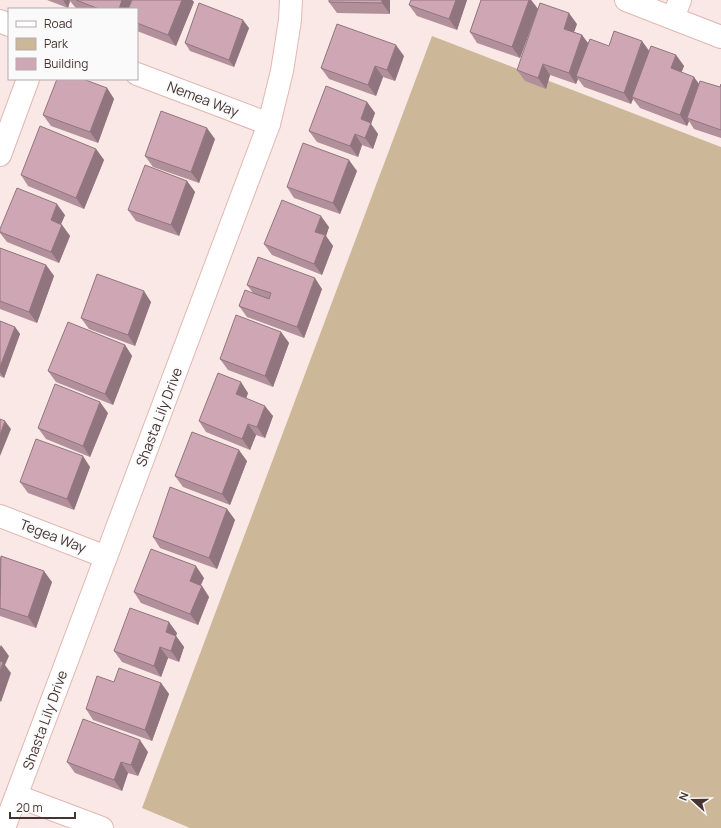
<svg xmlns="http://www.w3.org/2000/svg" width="721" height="828" font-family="Manrope,sans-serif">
<rect width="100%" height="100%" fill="#fae8e6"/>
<path fill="#ccb899" d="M432 36 721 147V828H190L142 808Z"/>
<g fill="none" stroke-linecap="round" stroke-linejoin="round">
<defs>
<g id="minor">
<path d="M626 0 721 37"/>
<path d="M673 18 680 0"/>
<path d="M0 21 9 25"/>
<path d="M137 74 269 124"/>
<path d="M0 155 28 79"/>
<path d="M0 516 106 557"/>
<path d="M17 796 102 828"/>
<path d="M4 828 269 124 282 71 290 20 291 0"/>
</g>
</defs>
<use href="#minor" stroke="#e1b7b2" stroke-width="24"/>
<use href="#minor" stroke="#fff" stroke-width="22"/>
</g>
<g fill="#b2909b">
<path d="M47 0H192L194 2 176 46 137 31V9H78L75 7 70 1 68 8Z"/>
<path d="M329 0H390V14L337 13 329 2Z"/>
<path d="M467 0 457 30 417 16 409 5Z"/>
<path d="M481 0H531L538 9 520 58 477 43 470 32Z"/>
<path d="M577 24 574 32 582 35 588 43 609 46 676 55 684 66 681 72 699 84 720 87 721 84V138L694 129 689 121 687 126 640 108 633 99 631 104 584 87 578 79 576 84 550 75 546 89 525 81 517 70Z"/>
<path d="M249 28 234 67 190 51 185 43Z"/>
<path d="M404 56 395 81 383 77 376 96 329 79 321 68Z"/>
<path d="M107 88 114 99 98 143 51 126 43 115Z"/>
<path d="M367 102 375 113 371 124 378 134 373 149 362 145 358 157 317 142 309 131Z"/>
<path d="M215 139 199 183 153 167 145 156Z"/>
<path d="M96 149 104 160 84 209 28 186 21 175Z"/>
<path d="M357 171 340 214 294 198 287 187Z"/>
<path d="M187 181 195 192 179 236 136 221 128 210Z"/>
<path d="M65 215 61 224 62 225 70 236 59 263 7 242 0 233V229Z"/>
<path d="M329 227 326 236 333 246 322 275 272 255 264 244Z"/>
<path d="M0 248 46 265 54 276 37 323 0 309Z"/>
<path d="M247 285 322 289 304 338 247 317 239 306 253 293Z"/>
<path d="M151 302 135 346 89 329 81 318Z"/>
<path d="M0 321 15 327 20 334 4 378 0 376Z"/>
<path d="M281 332 289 343 273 387 228 370 220 359Z"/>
<path d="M125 345 132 356 113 405 56 382 48 371Z"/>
<path d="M248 393 246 398 273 416 265 438 256 435 250 450 206 432 199 421Z"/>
<path d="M108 413 90 457 46 439 38 428Z"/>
<path d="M247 461 230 505 183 487 175 476Z"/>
<path d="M90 467 74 510 28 493 20 482Z"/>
<path d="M227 509 235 520 217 569 160 548 153 537Z"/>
<path d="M0 557 52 582 36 628 0 616Z"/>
<path d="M204 578 200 585 202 586 209 597 198 625 141 603 134 592Z"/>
<path d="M177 633 176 636 184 647 179 662 168 658 161 677 122 662 114 651Z"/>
<path d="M114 682 161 683 169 694 152 741 93 720 86 709Z"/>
<path d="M148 752 138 776 128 773 122 791 75 773 67 762Z"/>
</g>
<g fill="#91757e">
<path d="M63 0H69L70 1 68 8Z"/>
<path d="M122 0H134L131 9H119Z"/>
<path d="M182 0H192L194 2 176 46 168 35Z"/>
<path d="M382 0H390V14L382 3Z"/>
<path d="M456 0H467L457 30 449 19Z"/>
<path d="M529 0H531L538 9 520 58 512 47Z"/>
<path d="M569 13 577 24 571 40 564 29Z"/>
<path d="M243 20 249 28 234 67 229 60Z"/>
<path d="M582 35 590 46 576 76 578 79 576 84 569 73Z"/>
<path d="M642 41 650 52 632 97 633 99 631 104 624 93Z"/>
<path d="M396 45 404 56 395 81 387 70Z"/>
<path d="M676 55 684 66 679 79 671 68Z"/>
<path d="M543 64 550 75 546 89 538 78Z"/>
<path d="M375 66 383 77 376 96 368 85Z"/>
<path d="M694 77 702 88 687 118 689 121 687 126 680 115Z"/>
<path d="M107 88 114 99 98 143 90 132Z"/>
<path d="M367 102 375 113 371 124 378 134 373 149 365 138 361 119Z"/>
<path d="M207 128 215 139 199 183 191 172Z"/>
<path d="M355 134 362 145 358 157 350 146Z"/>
<path d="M96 149 104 160 84 209 76 198Z"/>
<path d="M349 160 357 171 340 214 333 203Z"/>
<path d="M187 181 195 192 179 236 171 225Z"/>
<path d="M57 204 65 215 58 231 51 220Z"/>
<path d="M321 216 329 227 326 236 333 246 322 275 314 264 315 232Z"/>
<path d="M62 225 70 236 59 263 51 252Z"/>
<path d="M46 265 54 276 37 323 29 312Z"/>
<path d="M315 278 322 289 304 338 297 327Z"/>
<path d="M144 291 151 302 135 346 128 335Z"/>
<path d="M15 327 20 334 4 378 0 372V367Z"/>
<path d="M281 332 289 343 273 387 265 376Z"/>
<path d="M125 345 132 356 113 405 105 394Z"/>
<path d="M241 382 248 393 244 405 236 394Z"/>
<path d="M100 402 108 413 90 457 83 446Z"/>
<path d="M265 406 273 416 265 438 257 427Z"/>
<path d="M5 421 11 429 0 456V435Z"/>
<path d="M248 424 256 435 250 450 242 439Z"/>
<path d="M239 450 247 461 230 505 222 494Z"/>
<path d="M83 456 90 467 74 510 67 499Z"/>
<path d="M227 509 235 520 217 569 209 558Z"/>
<path d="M196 566 204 578 198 592 190 581Z"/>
<path d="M44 571 52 582 36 628 28 617Z"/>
<path d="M202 586 209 597 198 625 190 614Z"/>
<path d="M169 622 177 633 173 643 166 632Z"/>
<path d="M176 636 184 647 179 662 171 651Z"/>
<path d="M1 645 9 656 5 665 11 673 1 702 0 701V647Z"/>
<path d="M160 647 168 658 161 677 154 666Z"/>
<path d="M161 683 169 694 152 741 145 730Z"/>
<path d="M140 740 148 752 138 776 131 765Z"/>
<path d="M121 762 128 773 122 791 114 780Z"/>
</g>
<g fill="#cfa7b4" stroke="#91757e">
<path d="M76 0H122L119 9H99Z"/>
<path d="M132 0H182L168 35 137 23V9H128Z"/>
<path d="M329 0H382V3L329 2Z"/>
<path d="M411 0H456L449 19 409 5Z"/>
<path d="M481 0H529L512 47 470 32Z"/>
<path d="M199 3 243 20 229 60 185 43Z"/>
<path d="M540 3 569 13 564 29 582 35 569 73 543 64 538 78 517 70Z"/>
<path d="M337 24 396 45 387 70 375 66 368 85 321 68Z"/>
<path d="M614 31 642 41 624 93 576 76 590 39 609 46Z"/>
<path d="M651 46 676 55 671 68 694 77 680 115 632 97Z"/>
<path d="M57 79H83L107 88 90 132 43 115Z"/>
<path d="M700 81 720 87 721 84V130L687 118Z"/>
<path d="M326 86 367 102 361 119 371 123 365 138 355 134 350 146 309 131Z"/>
<path d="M161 111 207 128 191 172 145 156Z"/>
<path d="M40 126 96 149 76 198 21 175Z"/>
<path d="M303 143 349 160 333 203 287 187Z"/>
<path d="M145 165 187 181 171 225 128 210Z"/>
<path d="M17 188 57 204 51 220 62 225 51 252 0 232V229Z"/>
<path d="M282 200 321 216 315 232 325 235 314 264 264 244Z"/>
<path d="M0 248 46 265 29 312 0 301Z"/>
<path d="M258 257 315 278 297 327 239 306 245 290 269 299 271 293 247 285Z"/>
<path d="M97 274 144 291 128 335 81 318Z"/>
<path d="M236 315 281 332 265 376 220 359Z"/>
<path d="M0 321 15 327 0 367Z"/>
<path d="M68 322 125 345 105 394 48 371Z"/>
<path d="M218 373 241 382 236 394 265 406 257 427 248 424 242 439 199 421Z"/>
<path d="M55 384 100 402 83 446 38 428Z"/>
<path d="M0 419 5 421 0 435Z"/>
<path d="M192 432 239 450 222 494 175 476Z"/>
<path d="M36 439 83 456 67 499 20 482Z"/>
<path d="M170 487 227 509 209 558 153 537Z"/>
<path d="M151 549 196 566 190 581 202 586 190 614 134 592Z"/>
<path d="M1 556 44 571 28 617 0 608Z"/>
<path d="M130 608 169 622 166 632 176 636 171 651 160 647 154 666 114 651Z"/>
<path d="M0 661 3 662 0 672Z"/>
<path d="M119 668 161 683 145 730 86 709 97 676 114 682Z"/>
<path d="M83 719 140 740 131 765 121 762 114 780 67 762Z"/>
</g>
<g text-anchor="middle" stroke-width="3.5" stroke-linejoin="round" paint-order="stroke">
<g font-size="14" fill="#453432" stroke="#fafafa">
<text transform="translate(203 99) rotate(21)" y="5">Nemea Way</text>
<text transform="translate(159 417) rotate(-69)" y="5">Shasta Lily Drive</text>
<text transform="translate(53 536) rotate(21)" y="5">Tegea Way</text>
<text transform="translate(45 720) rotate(-70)" y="5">Shasta Lily Drive</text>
</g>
</g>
<rect x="8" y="8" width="130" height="72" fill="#fafafa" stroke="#b2abaa"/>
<rect x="16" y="21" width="20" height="6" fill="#ffffff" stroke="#b2abaa"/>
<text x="44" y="28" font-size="12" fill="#453432">Road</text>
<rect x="16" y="38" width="20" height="12" fill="#ccb899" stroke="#b2abaa"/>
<text x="44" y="48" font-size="12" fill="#453432">Park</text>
<rect x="16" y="58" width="20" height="12" fill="#cfa7b4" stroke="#b2abaa"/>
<text x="44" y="68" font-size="12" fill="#453432">Building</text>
<g transform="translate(693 800) rotate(291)" stroke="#fafafa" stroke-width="3" paint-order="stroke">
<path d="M0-3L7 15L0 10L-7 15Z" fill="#453432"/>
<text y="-6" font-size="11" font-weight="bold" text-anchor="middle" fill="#453432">N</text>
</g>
<path d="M10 812v6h65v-6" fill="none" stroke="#453432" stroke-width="2"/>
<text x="16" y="812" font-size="12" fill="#453432" stroke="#fafafa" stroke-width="3" paint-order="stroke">20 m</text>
</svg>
